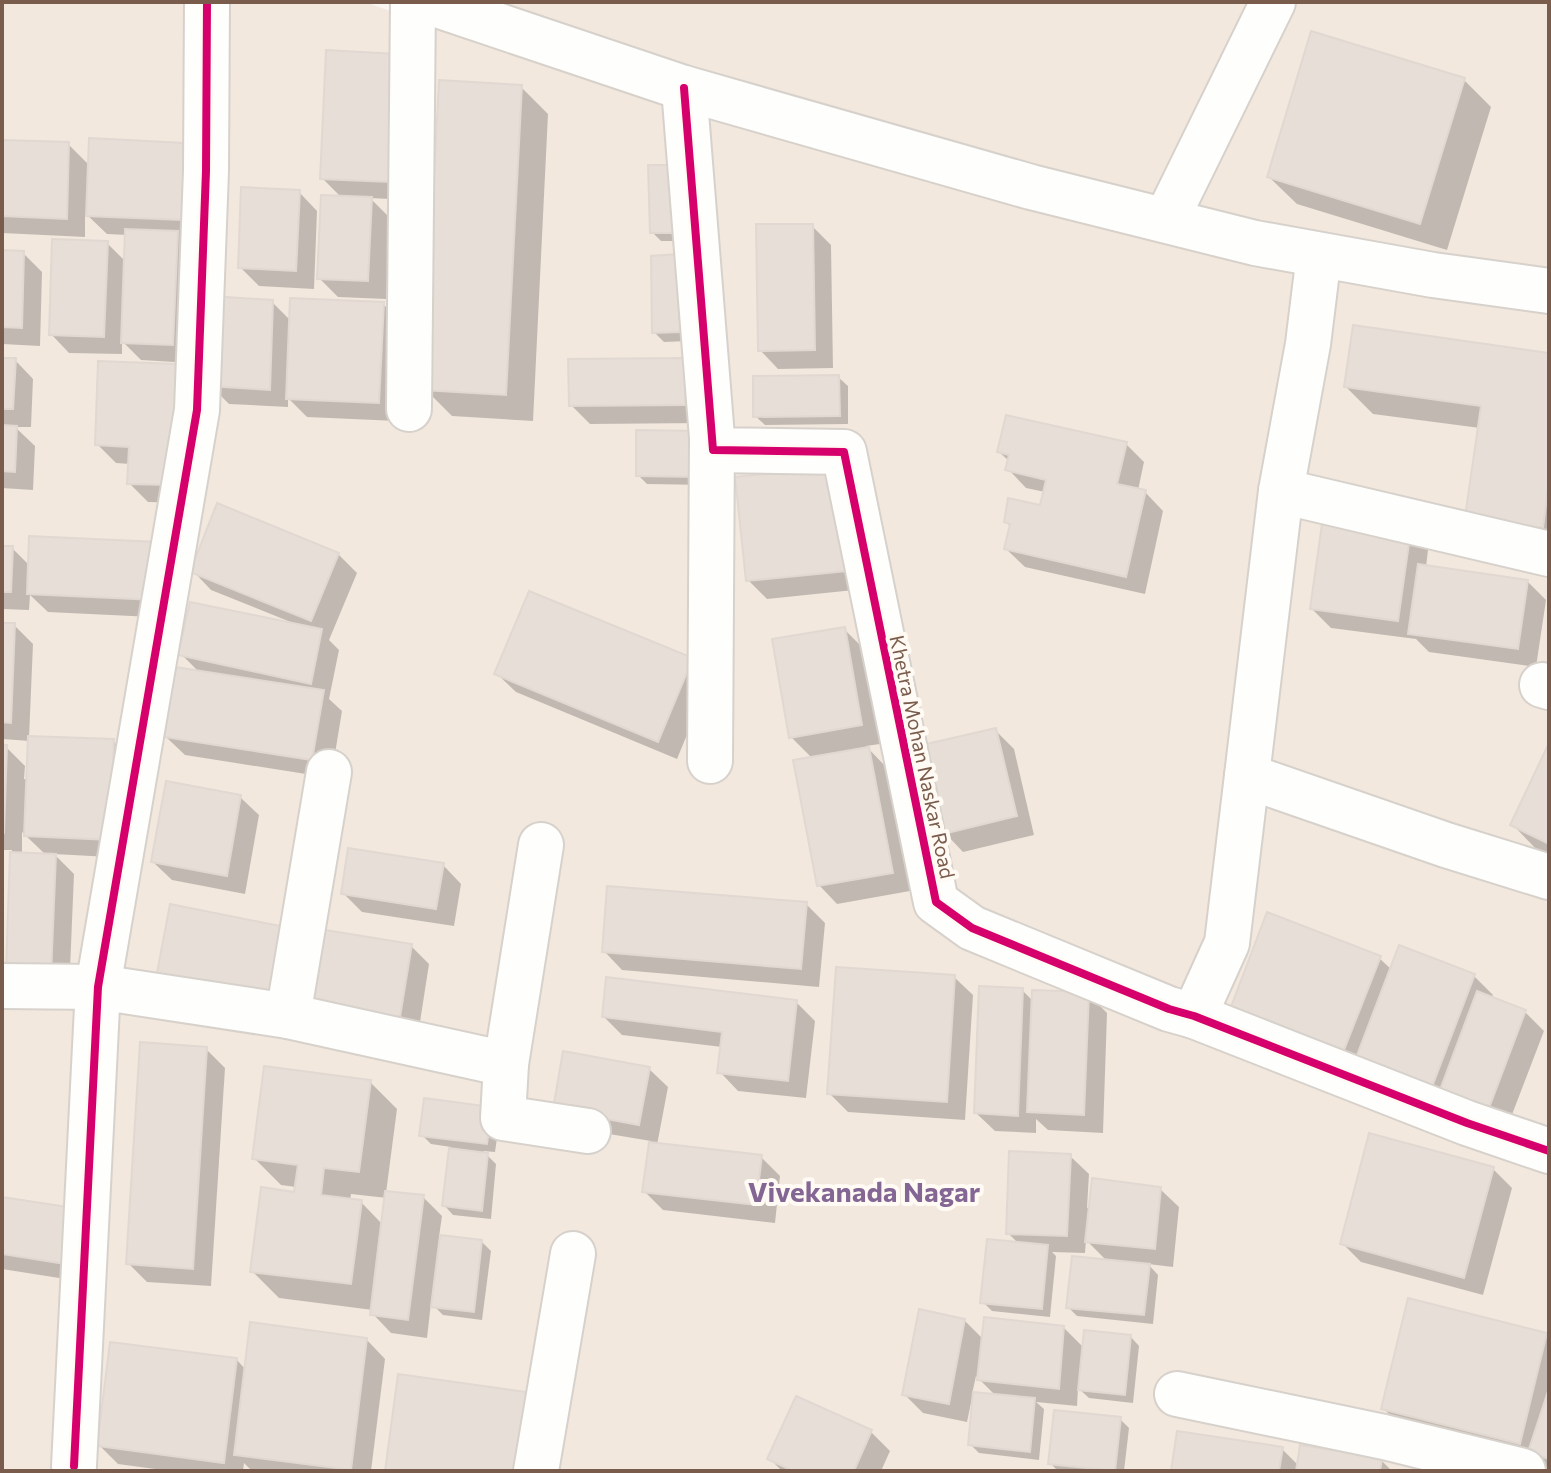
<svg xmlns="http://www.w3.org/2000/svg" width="1551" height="1473" font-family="Commissioner,sans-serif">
<rect width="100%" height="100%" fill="#f9f5f0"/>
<g fill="#f2e8de">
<path d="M2 2H365L457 35 892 166 1549 308V1471H2Z"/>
<path d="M468 2H1549V272L1160 208Z"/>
</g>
<g fill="#0003" fill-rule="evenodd">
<path d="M328 53 409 200 370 198 390 218 386 299 338 297 319 278 342 198 322 178Z"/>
<path d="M1464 80 1491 107 1447 250 1297 204 1269 177Z"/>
<path d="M521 87 548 114 533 421 452 416 425 389Z"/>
<path d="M2 142 68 144 90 166 183 145 202 163 200 237H181L196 252 191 363 141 360 122 341V354L69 353 51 334 107 243 126 262 127 235 107 234 85 213V237L2 233Z"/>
<path d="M681 167 692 241H661L652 232Z"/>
<path d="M299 192 317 211 314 289 259 286 240 267Z"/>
<path d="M812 226 831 245 833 368 778 369 760 350Z"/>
<path d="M2 252 23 253 42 272 40 346 2 344Z"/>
<path d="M678 257 688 341 664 342 654 332Z"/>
<path d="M272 302 291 321 383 304 402 323 397 421 307 417 288 398V407L229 404 210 385Z"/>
<path d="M1549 355V551L1494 543 1480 428 1373 414 1346 387Z"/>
<path d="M2 360H15L33 379 31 427H15L35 446 33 490 2 488Z"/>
<path d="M684 360 703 423 590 424 571 405Z"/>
<path d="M175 366 194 385 189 503 148 502 129 483 130 464 116 463 97 444Z"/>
<path d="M838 377 848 386V424L765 425 755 416Z"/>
<path d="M638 432 708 485 647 484 638 475Z"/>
<path d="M1126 444 1144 462 1138 490 1145 492 1163 511 1145 594 1025 567 1006 549 1011 527 1006 522 1042 507 1045 492 1026 488 1008 469 1009 461 999 452Z"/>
<path d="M834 469 864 589 767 599 748 580Z"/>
<path d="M1410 531 1428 550 1426 567 1527 581 1546 600 1536 667 1429 652 1416 639 1331 628 1312 609Z"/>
<path d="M157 544 173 618 48 612 30 595 29 610 2 609V548H12L30 566Z"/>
<path d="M338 554 357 573 329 640 339 650 329 699 342 711 331 778 185 755 166 737 199 672 181 654 292 625 293 623 211 590 193 571Z"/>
<path d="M530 593 710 679 677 759 516 692 497 674Z"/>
<path d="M2 625H14L33 644 29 738 113 741 132 760 128 858 54 854 74 874 69 993 8 972 12 850H2V747H6L25 766 24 779H28L30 741 2 739ZM22 832 46 855 22 854Z"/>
<path d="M844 629 863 648 880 744 866 746 887 768 910 891 837 904 819 885 813 759 791 737Z"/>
<path d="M996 731 1014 749 1034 835 963 852 945 833Z"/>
<path d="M1549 747V856L1539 852 1512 824Z"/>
<path d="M240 797 259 815 245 894 172 880 153 862Z"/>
<path d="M443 865 461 884 454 926 362 912 343 893Z"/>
<path d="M806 904 825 923 819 987 622 970 604 951Z"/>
<path d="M1268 914 1379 958 1392 970 1474 976 1493 995 1491 999 1525 1012 1544 1031 1508 1125 1353 1070Z"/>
<path d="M411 946 429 964 418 1035 328 1021Z"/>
<path d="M954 977 973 995 965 1120 848 1112 829 1093Z"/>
<path d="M1022 990 1033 1001 1088 994 1107 1013 1103 1133 1048 1130 1036 1119V1133L995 1131 976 1113Z"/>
<path d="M796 1002 815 1021 806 1098 738 1091 720 1072 722 1047 622 1035 604 1017Z"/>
<path d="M206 1049 225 1068 211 1286 147 1282 128 1263Z"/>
<path d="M649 1069 668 1087 657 1145 761 1157 780 1176 775 1223 663 1210 644 1191 651 1141 573 1128Z"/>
<path d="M370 1082 397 1109 386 1193 423 1197 442 1216 439 1237 482 1242 491 1251 482 1320 443 1315 431 1303 427 1338 391 1333 373 1314V1310L279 1298 252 1271 295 1194 296 1187 281 1185 254 1158ZM351 1194 387 1198 383 1225 361 1202 350 1201Z"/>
<path d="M500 1118 495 1152 483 1151 496 1164 491 1219 453 1215 444 1205 451 1147 431 1144 422 1135Z"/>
<path d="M1070 1156 1089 1174 1087 1208 1160 1189 1179 1207 1173 1267 1148 1264 1158 1275 1153 1324 1077 1316 1068 1307 1107 1261 1086 1240 1085 1253 1052 1252 1056 1256 1050 1317 992 1311 983 1302 1019 1244 1008 1233Z"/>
<path d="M1493 1169 1512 1188 1483 1295 1361 1262 1342 1243Z"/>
<path d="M2 1199 91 1283 2 1269Z"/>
<path d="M964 1320 983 1339 1064 1328 1084 1348 1130 1336 1139 1346 1133 1403 1089 1398 1078 1388 1077 1406 1036 1402 1044 1409 1039 1460 979 1453 970 1444 975 1398H972L967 1422 923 1413 904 1394ZM976 1376 996 1396 972 1394Z"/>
<path d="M1546 1335 1549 1339V1471L1540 1462 1402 1427 1383 1408Z"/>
<path d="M367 1340 385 1359 371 1471H252L244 1463 243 1471H170L118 1464 99 1445 237 1360 246 1370Z"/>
<path d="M797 1398 871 1432 890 1451 881 1471H782L770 1459Z"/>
<path d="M1120 1419 1129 1428 1124 1471H1058L1050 1463Z"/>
<path d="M1282 1449 1299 1466 1381 1460 1392 1471H1173Z"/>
</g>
<g fill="#e6ded7" stroke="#e2d8d2" stroke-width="2">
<path d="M1311 31 1465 78 1420 224 1267 177Z"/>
<path d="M326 50 397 54 391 182 320 179Z"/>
<path d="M439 80 522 85 506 395 423 390Z"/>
<path d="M89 138 184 143 182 220 86 216Z"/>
<path d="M2 140 69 142 67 219 2 216Z"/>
<path d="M648 165H682L684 233H650Z"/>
<path d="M241 187 300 190 296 271 238 268Z"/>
<path d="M321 195 372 197 368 281 317 279Z"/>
<path d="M756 224H813L815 350 758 351Z"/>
<path d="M125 229 178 231 173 345 121 343Z"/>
<path d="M52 239 108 241 104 337 49 335Z"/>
<path d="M2 250 24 251 22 328 2 327Z"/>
<path d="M678 254 680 332 652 333 651 256Z"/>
<path d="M211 296 273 300 270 390 208 386Z"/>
<path d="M290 298 384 302 379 403 286 399Z"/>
<path d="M1353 325 1549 353V481L1543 528 1465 517 1481 406 1344 387Z"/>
<path d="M2 358H16L13 409H2Z"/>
<path d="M685 358V405L569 406 568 359Z"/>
<path d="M98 361 176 364 171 485 127 484 129 447 95 445Z"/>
<path d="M839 375 840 416 753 417V376Z"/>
<path d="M1006 415 1127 442 1117 484 1146 490 1126 577 1004 549 1010 524 1004 522 1008 498 1040 505 1046 480 1005 470 1009 455 997 452Z"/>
<path d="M2 425 17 426 15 472 2 471Z"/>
<path d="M636 430 699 431 700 477 636 476Z"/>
<path d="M835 467 846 571 746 581 735 477Z"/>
<path d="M217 503 339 553 311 621 190 572Z"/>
<path d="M1323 517 1411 529 1398 621 1310 609Z"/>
<path d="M29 536 158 542 155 600 27 594Z"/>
<path d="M2 546H13L11 592H2Z"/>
<path d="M1418 564 1528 580 1518 649 1408 634Z"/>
<path d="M529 591 693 658 658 742 494 674Z"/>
<path d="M190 602 322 629 311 684 178 655Z"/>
<path d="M2 623H15L11 723 2 722Z"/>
<path d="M845 627 862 725 789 738 772 639Z"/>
<path d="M175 667 324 690 312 760 164 737Z"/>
<path d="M996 728 1017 816 943 834 922 745Z"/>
<path d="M28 736 114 739 110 840 24 836Z"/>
<path d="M1549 743V844L1510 825Z"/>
<path d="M2 745H7L4 833H2Z"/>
<path d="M869 747 893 873 817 886 793 760Z"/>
<path d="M166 781 241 795 227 876 151 862Z"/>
<path d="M348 848 444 863 436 909 341 894Z"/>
<path d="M10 852 56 854 51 975 6 973Z"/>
<path d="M607 886 807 902 801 969 602 952Z"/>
<path d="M170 904 285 927 272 996 157 973Z"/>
<path d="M1267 912 1381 956 1342 1055 1229 1012Z"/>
<path d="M319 929 412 944 400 1017 307 1003Z"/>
<path d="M1399 945 1475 974 1427 1100 1351 1071Z"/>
<path d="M836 967 955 975 947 1102 827 1094Z"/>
<path d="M606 977 797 1000 788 1081 717 1073 722 1032 602 1017Z"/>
<path d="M979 986 1023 988 1018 1116 974 1113Z"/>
<path d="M1032 990 1089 992 1084 1115 1027 1112Z"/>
<path d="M1477 991 1526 1010 1489 1108 1440 1090Z"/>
<path d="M140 1042 207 1047 193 1269 126 1264Z"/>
<path d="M563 1051 650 1067 639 1125 553 1109Z"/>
<path d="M264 1066 371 1080 359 1172 324 1168 321 1195 362 1200 351 1284 250 1272 261 1187 294 1192 298 1165 252 1159Z"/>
<path d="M424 1098 492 1107 487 1144 419 1136Z"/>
<path d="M1369 1133 1494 1167 1464 1278 1340 1244Z"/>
<path d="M649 1142 762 1155 756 1205 642 1192Z"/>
<path d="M449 1148 488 1153 482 1211 442 1206Z"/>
<path d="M1009 1151 1071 1154 1067 1236 1006 1234Z"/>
<path d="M1092 1178 1161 1187 1155 1249 1085 1242Z"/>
<path d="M385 1191 424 1195 408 1320 370 1315Z"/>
<path d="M2 1197 81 1209 72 1265 2 1254Z"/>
<path d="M440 1235 482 1240 474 1312 431 1307Z"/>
<path d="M987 1239 1048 1245 1042 1309 980 1303Z"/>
<path d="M1072 1256 1150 1264 1144 1315 1066 1308Z"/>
<path d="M1408 1298 1547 1333 1520 1444 1381 1409Z"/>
<path d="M919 1309 965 1319 949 1404 902 1395Z"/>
<path d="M984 1317 1064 1326 1059 1389 977 1380Z"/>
<path d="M250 1322 367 1338 351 1470 234 1455Z"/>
<path d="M1084 1330 1131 1335 1125 1395 1078 1390Z"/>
<path d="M110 1342 237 1358 224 1463 97 1446Z"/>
<path d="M398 1374 526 1392 516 1471H385Z"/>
<path d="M1549 1388V1459L1528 1452Z"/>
<path d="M973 1392 1035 1398 1030 1452 968 1445Z"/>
<path d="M796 1396 872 1430 854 1471H793L767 1459Z"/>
<path d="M1054 1410 1121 1417 1115 1471 1048 1464Z"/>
<path d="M1177 1431 1283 1447 1279 1471H1171Z"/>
<path d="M1300 1445 1382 1458 1380 1471H1296Z"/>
</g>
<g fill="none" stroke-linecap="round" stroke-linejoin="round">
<defs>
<g id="minor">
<path d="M428 2 684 88 1031 187 1255 243 1433 275 1549 291"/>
<path d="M684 88 713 450 844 452 936 902 972 928 1169 1009 1194 1016 1467 1123 1549 1151"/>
<path d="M1166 220 1273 2"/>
<path d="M409 409 413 2"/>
<path d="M1281 491 1549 554"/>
<path d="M1542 685 1549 687"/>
<path d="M710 761 712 437"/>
<path d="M1247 776 1446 845 1549 877"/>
<path d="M541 845 506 1064 503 1118 588 1131"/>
<path d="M2 986 98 987 288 1016 506 1064"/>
<path d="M288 1016 329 772"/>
<path d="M1194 1016 1227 943 1281 491 1308 344 1319 255"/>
<path d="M1177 1394 1384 1437 1523 1471"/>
<path d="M74 1466 98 987 197 410 206 171 207 2"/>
<path d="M536 1471 573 1254"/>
</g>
</defs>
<use href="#minor" stroke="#d7d1cb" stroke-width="48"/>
<use href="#minor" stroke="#fefefd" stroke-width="44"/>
<defs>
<g id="cycleway">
<path d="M684 88 713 450 844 452 936 902 972 928 1169 1009 1194 1016 1467 1123 1549 1151"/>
<path d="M74 1466 98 987 197 410 206 171 207 2"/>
</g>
</defs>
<use href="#cycleway" stroke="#fffaf3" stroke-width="13"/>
<use href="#cycleway" stroke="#d6006c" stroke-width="8"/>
</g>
<g text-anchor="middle" stroke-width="8" stroke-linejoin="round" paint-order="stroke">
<g font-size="20" fill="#7a5c4d" stroke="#fffaf3">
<text transform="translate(922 757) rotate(78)" y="7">Khetra Mohan Naskar Road</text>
</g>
<g font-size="28" font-weight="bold" fill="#846695" stroke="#fffaf3">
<text x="864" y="1202">Vivekanada Nagar</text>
</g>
</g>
<rect width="1551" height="1473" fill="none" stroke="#7a5c4d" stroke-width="8"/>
</svg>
